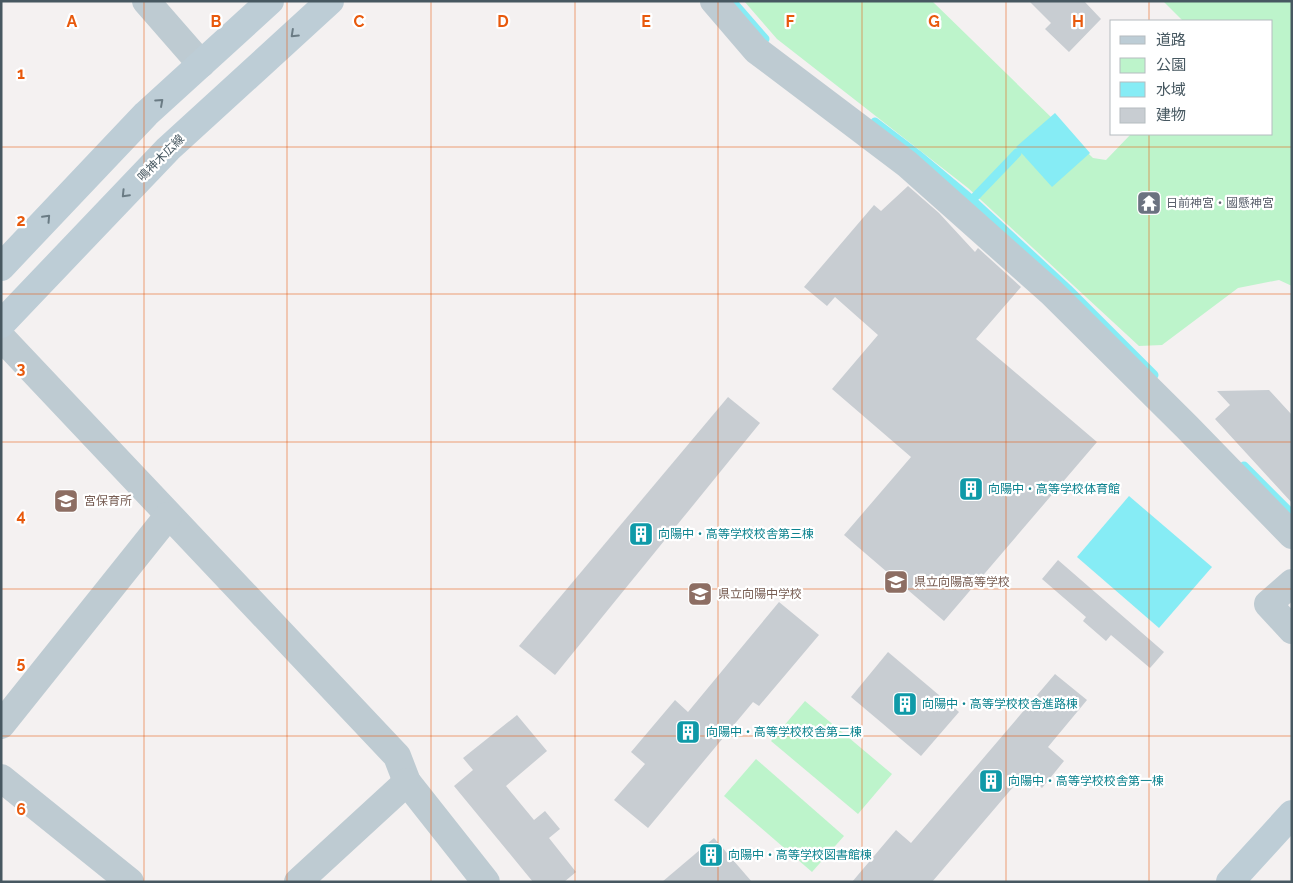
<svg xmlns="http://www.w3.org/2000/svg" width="1293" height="883" font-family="Raleway,'Noto Sans JP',sans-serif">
<rect width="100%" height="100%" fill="#f4f1f1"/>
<g fill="#bdf4cb">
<path d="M744 1H932L1093 158 1106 160 1131 134H1272V21H1183L1163 1H1292V286L1279 280 1238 288 1162 345 1139 346 968 188 777 39Z"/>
<path d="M805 701 892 774 858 814 771 741Z"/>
<path d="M756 759 844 836 812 872 724 796Z"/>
</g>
<g fill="#86ecf5">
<path d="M1055 113 1090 153 1052 187 1016 147Z"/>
<path d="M1129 496 1212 567 1159 628 1077 557Z"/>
</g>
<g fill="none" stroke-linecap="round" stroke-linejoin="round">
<g stroke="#86ecf5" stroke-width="9">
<path d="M732 1 765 39"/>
<path d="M875 122 917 154 972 200"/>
<path d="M1017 153 972 200 1068 289 1154 375"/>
<path d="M1244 466 1292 514"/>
</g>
</g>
<g fill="#c8cdd2">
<path d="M1029 1H1084L1101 19 1069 52 1045 29 1051 23Z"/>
<path d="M908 186 939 213 975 252 978 248 1021 287 976 339 1097 442 944 621 844 535 911 457 832 389 878 335 835 297 827 306 804 287 874 205 881 211Z"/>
<path d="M1269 390 1292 415V503L1215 419 1230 405 1217 391Z"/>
<path d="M728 397 760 423 555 675 519 646Z"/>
<path d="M1058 560 1164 652 1150 668 1111 635 1106 641 1083 621 1086 617 1042 579Z"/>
<path d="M779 602 819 635 759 706 753 702 648 828 614 800 645 764 631 752 675 700 688 712Z"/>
<path d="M888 652 959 712 921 756 851 697Z"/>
<path d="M1055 674 1087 700 1048 747 1064 761 1042 788 1025 773 932 882H852L896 830 911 843Z"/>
<path d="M517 715 547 751 506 786 534 820 545 811 560 829 549 838 576 872 564 882H533L454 786 473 770 463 758Z"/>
<path d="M714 838 752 882H662Z"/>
</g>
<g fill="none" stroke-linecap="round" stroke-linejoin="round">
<g stroke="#becbd2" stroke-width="28">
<path d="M146 1 201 64"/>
<path d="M714 1 756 50 907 164 1052 293 1187 427 1292 535"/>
<path d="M1 337 397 756 407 782 486 882"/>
<path d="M1292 583 1268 604 1292 630"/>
<path d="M1 725 168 516"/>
<path d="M1 778 130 882"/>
<path d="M298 882 407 782"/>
</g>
<g stroke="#bdcdd6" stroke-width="28">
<path d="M1 267 146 114 270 1"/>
<path d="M1 324 168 149 330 1"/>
<path d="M1230 882 1292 814"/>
</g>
</g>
<defs><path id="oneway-chevron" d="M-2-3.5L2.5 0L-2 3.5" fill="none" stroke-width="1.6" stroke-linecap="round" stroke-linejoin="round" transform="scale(1.25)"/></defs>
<g stroke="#6a7b84">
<use href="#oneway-chevron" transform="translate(294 34) rotate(137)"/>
<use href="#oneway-chevron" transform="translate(160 102) rotate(-42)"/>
<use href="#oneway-chevron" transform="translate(125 194) rotate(134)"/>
<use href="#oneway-chevron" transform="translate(47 218) rotate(-47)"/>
</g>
<path fill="none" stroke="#e8590c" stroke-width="1" stroke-opacity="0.55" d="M144 1V882M287 1V882M431 1V882M575 1V882M718 1V882M862 1V882M1006 1V882M1149 1V21M1149 134V882M1 147H1292M1 294H1292M1 442H1292M1 589H1292M1 736H1292"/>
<defs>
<symbol id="temple-square" viewBox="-11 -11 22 22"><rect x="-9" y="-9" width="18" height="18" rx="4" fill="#6b7280" stroke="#fff"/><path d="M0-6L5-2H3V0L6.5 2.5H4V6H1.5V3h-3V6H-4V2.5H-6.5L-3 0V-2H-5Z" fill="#fff"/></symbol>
<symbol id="building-square" viewBox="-11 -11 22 22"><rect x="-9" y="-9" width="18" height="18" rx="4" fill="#0f9aa8" stroke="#fff"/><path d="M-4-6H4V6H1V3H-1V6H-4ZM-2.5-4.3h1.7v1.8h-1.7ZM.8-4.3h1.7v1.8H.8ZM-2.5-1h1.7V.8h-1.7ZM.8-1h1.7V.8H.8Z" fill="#fff"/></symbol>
<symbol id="school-square" viewBox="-11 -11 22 22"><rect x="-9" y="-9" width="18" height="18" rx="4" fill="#8d6e63" stroke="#fff"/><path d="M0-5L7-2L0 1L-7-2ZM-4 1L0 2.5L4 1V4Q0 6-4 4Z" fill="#fff"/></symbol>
</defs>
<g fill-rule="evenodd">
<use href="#temple-square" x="1135" y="189" width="28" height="28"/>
<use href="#building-square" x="957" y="475" width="28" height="28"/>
<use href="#school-square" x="52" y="487" width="28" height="28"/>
<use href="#building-square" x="627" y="520" width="28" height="28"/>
<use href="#school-square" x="882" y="568" width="28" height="28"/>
<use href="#school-square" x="686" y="580" width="28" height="28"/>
<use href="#building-square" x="891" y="690" width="28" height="28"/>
<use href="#building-square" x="674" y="718" width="28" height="28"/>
<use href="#building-square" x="977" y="767" width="28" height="28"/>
<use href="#building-square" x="697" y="841" width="28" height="28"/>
</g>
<g text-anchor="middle" stroke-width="4.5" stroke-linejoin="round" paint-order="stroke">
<g font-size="12" fill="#475861" stroke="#fff">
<text transform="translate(161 158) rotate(-45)" y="4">鳴神木広線</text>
</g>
<g font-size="12" fill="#5b616d" stroke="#fff" text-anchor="start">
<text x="1166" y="207">日前神宮・國懸神宮</text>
</g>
<g font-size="12" fill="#0d838f" stroke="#fff" text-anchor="start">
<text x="988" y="493">向陽中・高等学校体育館</text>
<text x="658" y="538">向陽中・高等学校校舎第三棟</text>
<text x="922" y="708">向陽中・高等学校校舎進路棟</text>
<text x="706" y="736">向陽中・高等学校校舎第二棟</text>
<text x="1008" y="785">向陽中・高等学校校舎第一棟</text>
<text x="728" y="859">向陽中・高等学校図書館棟</text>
</g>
<g font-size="12" fill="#785e54" stroke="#fff" text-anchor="start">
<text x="84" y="505">宮保育所</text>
<text x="914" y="586">県立向陽高等学校</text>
<text x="718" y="598">県立向陽中学校</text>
</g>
</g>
<g font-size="16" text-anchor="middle" font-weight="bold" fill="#e8590c" stroke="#fff" stroke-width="4.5" stroke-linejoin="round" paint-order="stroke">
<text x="72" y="27">A</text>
<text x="216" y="27">B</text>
<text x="359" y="27">C</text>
<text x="503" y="27">D</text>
<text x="646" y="27">E</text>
<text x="790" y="27">F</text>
<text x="934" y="27">G</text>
<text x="1078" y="27">H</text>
<text x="21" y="79">1</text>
<text x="21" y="226">2</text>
<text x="21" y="374">3</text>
<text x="21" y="521">4</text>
<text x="21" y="668">5</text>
<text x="21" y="815">6</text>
</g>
<rect width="1293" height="883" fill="none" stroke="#475861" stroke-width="5"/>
<rect x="1110" y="20" width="162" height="115" fill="#ffffff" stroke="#b5bcc0"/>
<rect x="1120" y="36" width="25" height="8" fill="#bdcdd6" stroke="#b5bcc0"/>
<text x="1156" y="45" font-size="15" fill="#475861">道路</text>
<rect x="1120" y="58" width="25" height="15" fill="#bdf4cb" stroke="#b5bcc0"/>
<text x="1156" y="70" font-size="15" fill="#475861">公園</text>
<rect x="1120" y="82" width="25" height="15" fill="#86ecf5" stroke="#b5bcc0"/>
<text x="1156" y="95" font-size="15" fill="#475861">水域</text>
<rect x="1120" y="108" width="25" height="15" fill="#c8cdd2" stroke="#b5bcc0"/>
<text x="1156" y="120" font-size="15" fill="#475861">建物</text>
</svg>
